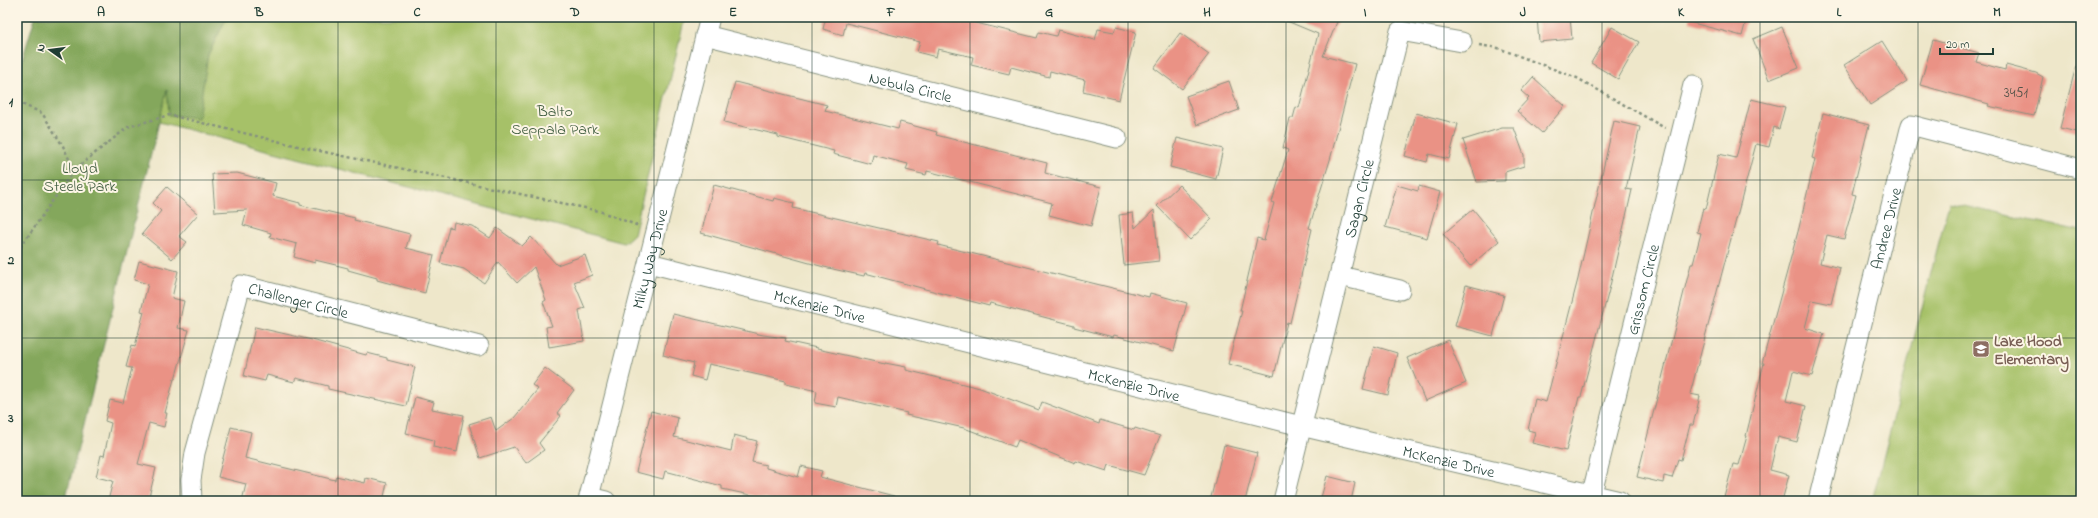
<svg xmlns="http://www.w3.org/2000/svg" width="2098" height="518" font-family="'Indie Flower',sans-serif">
<rect width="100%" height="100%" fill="#fcf5e5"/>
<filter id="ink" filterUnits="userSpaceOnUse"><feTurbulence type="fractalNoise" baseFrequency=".025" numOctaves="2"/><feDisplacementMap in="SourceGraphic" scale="8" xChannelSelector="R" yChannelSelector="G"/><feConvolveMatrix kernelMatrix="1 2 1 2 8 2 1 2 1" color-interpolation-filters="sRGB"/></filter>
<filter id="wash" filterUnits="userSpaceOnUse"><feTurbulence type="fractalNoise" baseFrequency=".012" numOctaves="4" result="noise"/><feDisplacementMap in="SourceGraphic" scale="16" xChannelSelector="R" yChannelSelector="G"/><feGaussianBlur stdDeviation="0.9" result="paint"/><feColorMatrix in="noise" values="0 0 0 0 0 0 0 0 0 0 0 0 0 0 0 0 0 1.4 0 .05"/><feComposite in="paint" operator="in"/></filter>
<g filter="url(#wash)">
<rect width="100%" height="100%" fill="#eee7ca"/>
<g fill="#a6c168" stroke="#627f4e">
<path d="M183 17H685L634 234 624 243 159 122 17 501V96Z"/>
<path d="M1949 203 2081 231V501H1872Z"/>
</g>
<path fill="#84a75c" stroke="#527248" d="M35 17H227L208 55 198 118 169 115 167 90 65 501H17V77Z"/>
<g id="blocks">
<g fill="#ea9285">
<path d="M826 17H965L964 20 1037 38 1039 32 1056 36 1058 30 1095 40 1098 29 1114 32 1116 27 1136 32 1119 100 1083 91 1085 80 1050 71 1049 77 1011 67 1009 74 971 65 973 57 938 49 936 57 917 52 920 42 846 23 843 35 823 29Z"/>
<path d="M1277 17H1339L1323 56 1355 64 1330 160 1309 228 1312 229 1290 323 1287 322 1274 376 1228 364 1242 311H1240L1257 238 1264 240 1274 203 1272 202 1288 150 1283 148 1290 118H1293L1296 107 1299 108 1318 34Z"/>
<path d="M1537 17H1570L1572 39 1539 42Z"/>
<path d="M1689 17H1747L1742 36 1689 22Z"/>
<path d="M1612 27 1639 42 1618 79 1591 63Z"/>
<path d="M1782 27 1799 68 1769 80 1753 39Z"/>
<path d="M1180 33 1209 54 1182 89 1154 68Z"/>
<path d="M1933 40 1979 53 1976 62 2005 70 2006 65 2036 73 2043 77 2034 116 1988 106 1989 104 1920 85Z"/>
<path d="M1882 41 1907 81 1870 105 1844 65Z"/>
<path d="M2076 66 2081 67V133L2060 128Z"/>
<path d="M1533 77 1565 106 1542 133 1517 111 1529 98 1521 91Z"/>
<path d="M1229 81 1239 110 1197 125 1186 96Z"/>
<path d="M735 82 827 105 825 111 898 129 900 122 937 132 936 135 1047 163 1045 173 1101 187 1091 226 1049 215 1052 203 927 171 926 175 906 170 908 164 873 155 871 164 833 154 834 151 778 137V135L724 122Z"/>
<path d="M1751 99 1785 107 1779 129 1774 127 1769 147 1756 144 1690 394 1700 396 1693 425H1690L1681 460 1678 459 1672 478 1664 476 1663 483 1637 477 1691 264H1693L1701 233 1697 232 1703 208 1706 209 1719 154 1736 158Z"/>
<path d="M1416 113 1458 124 1449 159 1429 154 1427 162 1405 156Z"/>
<path d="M1823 113 1869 125 1852 194 1856 195 1844 239 1827 235 1820 263 1840 268 1831 304 1812 300 1805 328 1824 334 1812 376 1793 371 1786 401 1806 406 1797 442 1778 437 1770 470 1789 475 1782 501H1723L1733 464 1739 465 1747 436H1746L1764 363H1762L1799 228 1815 159 1812 158Z"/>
<path d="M1614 121 1640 127 1626 189 1632 190 1610 286 1581 397H1579L1566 451 1532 443 1535 432 1528 430 1535 399 1546 402 1578 279Z"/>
<path d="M1502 128H1514L1524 155V166L1505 172V181L1477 182 1463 140Z"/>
<path d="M1177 138 1223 149 1216 179 1170 167Z"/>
<path d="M237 173 276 183 273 196 300 203V205L355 218 354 220 410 234 406 248 434 255 425 293 377 280V278L348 270V268L315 260V263L294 257 297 244 270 237 271 233 243 225 247 210 215 212 212 174Z"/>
<path d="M714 185 773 201 774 198 794 203 793 208 939 242 938 245 1023 266 1149 297 1150 293 1187 303 1174 351 1114 335 1113 337 1074 327V325L990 303 989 306 865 273 864 276 824 267 701 233Z"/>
<path d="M1179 185 1212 219 1190 240 1157 206Z"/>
<path d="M1397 185 1418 191 1419 186 1440 192 1427 238 1385 227Z"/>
<path d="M167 187 198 214 179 236 187 242 172 259 142 234 161 211 153 203Z"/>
<path d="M1473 209 1499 241 1470 266 1443 234Z"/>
<path d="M1154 210 1159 261 1124 265 1119 215 1133 213 1135 228Z"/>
<path d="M454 222 472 226 490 238 497 228 522 246 531 237 557 265 585 255 592 275 574 282 585 308 579 310 584 341 549 347 546 327 552 326 543 302 546 300 534 267 517 283 498 262 484 283 464 269 440 263 449 227 453 228Z"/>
<path d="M139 261 178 271 172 298 184 301 178 328 189 330 175 379H174L165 413H167L164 427 149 423 138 464 156 468 148 501H108L113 481 96 477 101 455 104 456 111 423 105 421 110 400 123 403 132 368 126 367 132 345 135 346 144 312 141 311 148 284 134 280Z"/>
<path d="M1466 285 1504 295 1493 336 1455 326Z"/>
<path d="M673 314 763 335 786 338 785 341 817 348V349L885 364V363L906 367V370L980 388 1039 410 1042 402 1099 424 1100 420 1134 430 1135 428 1160 436 1144 475 1109 465 1107 471 1076 461 1075 463 1018 440 1015 447 964 428 906 415 907 413 838 397 836 407 815 403 817 391 786 384V381L709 364 705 380 691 376 694 363 663 355Z"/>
<path d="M255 327 312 340 366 355 367 353 387 358V360L415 367 406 406 328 389V386L296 378 294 382 267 375 265 381 244 376Z"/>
<path d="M1448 340 1466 383 1425 401 1407 358Z"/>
<path d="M1374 346 1397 353 1388 395 1363 389Z"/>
<path d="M545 368 574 390 557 413 561 416 539 443 544 450 526 463 514 447 480 458 469 424 491 417 496 431 514 418 538 389 532 385Z"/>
<path d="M415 397 434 402 432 409 464 415 457 452 433 447 434 440 406 433Z"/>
<path d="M651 411 678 418 674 437 731 451 734 435 757 441 752 462 766 465V468L798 477 801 466 822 471 820 477 894 496 893 501H778L722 489V486L665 471 663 479 636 472Z"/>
<path d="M231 427 251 432 245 458 335 480 336 476 365 483 366 478 387 483 383 501H242L246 484 218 477Z"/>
<path d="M1224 445 1257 453 1245 501H1210Z"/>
<path d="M1327 476 1355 483 1351 501H1320Z"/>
</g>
</g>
</g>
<g filter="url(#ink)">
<use href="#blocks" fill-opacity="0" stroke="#86927f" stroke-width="1"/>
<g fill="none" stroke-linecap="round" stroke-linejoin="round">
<defs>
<g id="minor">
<path id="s1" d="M705 35 1117 138"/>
<path id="s2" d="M649 263 1301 426 1620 501"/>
<path d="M1340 276 1400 290"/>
<path d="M589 497 606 501"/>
<path id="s3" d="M192 501 191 480 195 453 241 285 479 346"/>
<path id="s4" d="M588 501 710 17"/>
<path id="s5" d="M1283 501 1400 31 1462 42"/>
<path id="s6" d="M1590 501 1693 85"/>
<path id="s7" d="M1818 501 1911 125 2081 169"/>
</g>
</defs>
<use href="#minor" stroke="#86927f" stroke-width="21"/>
<g stroke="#86927f" stroke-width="2.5" stroke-dasharray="3 3" stroke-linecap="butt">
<path d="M1479 45 1498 48 1577 78 1665 128"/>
<path d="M17 102 42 113 63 146 74 170"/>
<path d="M17 252 74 170 128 127 169 115 306 148 599 211 639 226"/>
</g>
<use href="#minor" stroke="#fff" stroke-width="19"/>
</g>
</g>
<path fill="none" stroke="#1f3d34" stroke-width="1" stroke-opacity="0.55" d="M180 17V501M338 17V501M496 17V501M654 17V501M812 17V501M970 17V501M1128 17V501M1286 17V501M1444 17V501M1602 17V501M1760 17V501M1918 17V501M17 180H2081M17 338H2081"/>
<defs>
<symbol id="school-square" viewBox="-11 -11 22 22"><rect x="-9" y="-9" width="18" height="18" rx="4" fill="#8d6e63" stroke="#fcf5e5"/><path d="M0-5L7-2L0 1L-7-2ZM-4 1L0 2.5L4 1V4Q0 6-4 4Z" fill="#fff"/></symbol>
</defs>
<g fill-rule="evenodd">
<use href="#school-square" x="1971" y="339" width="20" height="20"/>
</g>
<g text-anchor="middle" stroke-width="4" stroke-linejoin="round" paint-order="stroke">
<g font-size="14" fill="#525248">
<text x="2016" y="97">3451</text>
</g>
<g font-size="16" fill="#1f3d34" stroke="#fcf5e5">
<text dy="6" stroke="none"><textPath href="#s1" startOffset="212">Nebula Circle</textPath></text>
<text dy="6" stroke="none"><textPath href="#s5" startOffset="312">Sagan Circle</textPath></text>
<text dy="6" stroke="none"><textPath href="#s7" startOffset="281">Andree Drive</textPath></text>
<text dy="6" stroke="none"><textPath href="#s4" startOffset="250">Milky Way Drive</textPath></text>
<text dy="6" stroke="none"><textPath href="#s6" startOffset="218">Grissom Circle</textPath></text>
<text dy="6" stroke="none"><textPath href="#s3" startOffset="282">Challenger Circle</textPath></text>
<text dy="6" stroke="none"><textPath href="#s2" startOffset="176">McKenzie Drive</textPath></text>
<text dy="6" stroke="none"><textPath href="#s2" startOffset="500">McKenzie Drive</textPath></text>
<text dy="6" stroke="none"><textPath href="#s2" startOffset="824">McKenzie Drive</textPath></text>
</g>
<g font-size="16" fill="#415e41" stroke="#fcf5e5">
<text x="555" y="116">Balto<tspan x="555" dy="18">Seppala Park</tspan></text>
<text x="80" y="173">Lloyd<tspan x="80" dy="18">Steele Park</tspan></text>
</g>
<g font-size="16" font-weight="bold" fill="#785e54" stroke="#fcf5e5" text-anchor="start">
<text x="1994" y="346">Lake Hood<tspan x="1994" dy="18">Elementary</tspan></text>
</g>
</g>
<rect width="2098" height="518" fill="none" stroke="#fcf5e5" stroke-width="44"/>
<g transform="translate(50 50) rotate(284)" stroke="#fcf5e5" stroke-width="3" paint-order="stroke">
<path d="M0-3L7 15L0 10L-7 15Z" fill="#1f3d34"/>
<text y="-6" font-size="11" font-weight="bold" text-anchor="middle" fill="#1f3d34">N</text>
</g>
<path d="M1940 48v6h53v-6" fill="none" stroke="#1f3d34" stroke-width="2"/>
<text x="1946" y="48" font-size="12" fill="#1f3d34" stroke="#fcf5e5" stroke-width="3" paint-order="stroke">20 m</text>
<rect x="22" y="22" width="2054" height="474" fill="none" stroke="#1f3d34" stroke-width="1.5"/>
<g font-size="13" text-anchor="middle" font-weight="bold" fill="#1f3d34">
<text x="101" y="16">A</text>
<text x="259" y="16">B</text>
<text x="417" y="16">C</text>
<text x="575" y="16">D</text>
<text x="733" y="16">E</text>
<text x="891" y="16">F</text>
<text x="1049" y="16">G</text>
<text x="1207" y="16">H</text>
<text x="1365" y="16">I</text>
<text x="1523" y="16">J</text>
<text x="1681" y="16">K</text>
<text x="1839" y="16">L</text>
<text x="1997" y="16">M</text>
<text x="11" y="106">1</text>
<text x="11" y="264">2</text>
<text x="11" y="422">3</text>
</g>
</svg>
